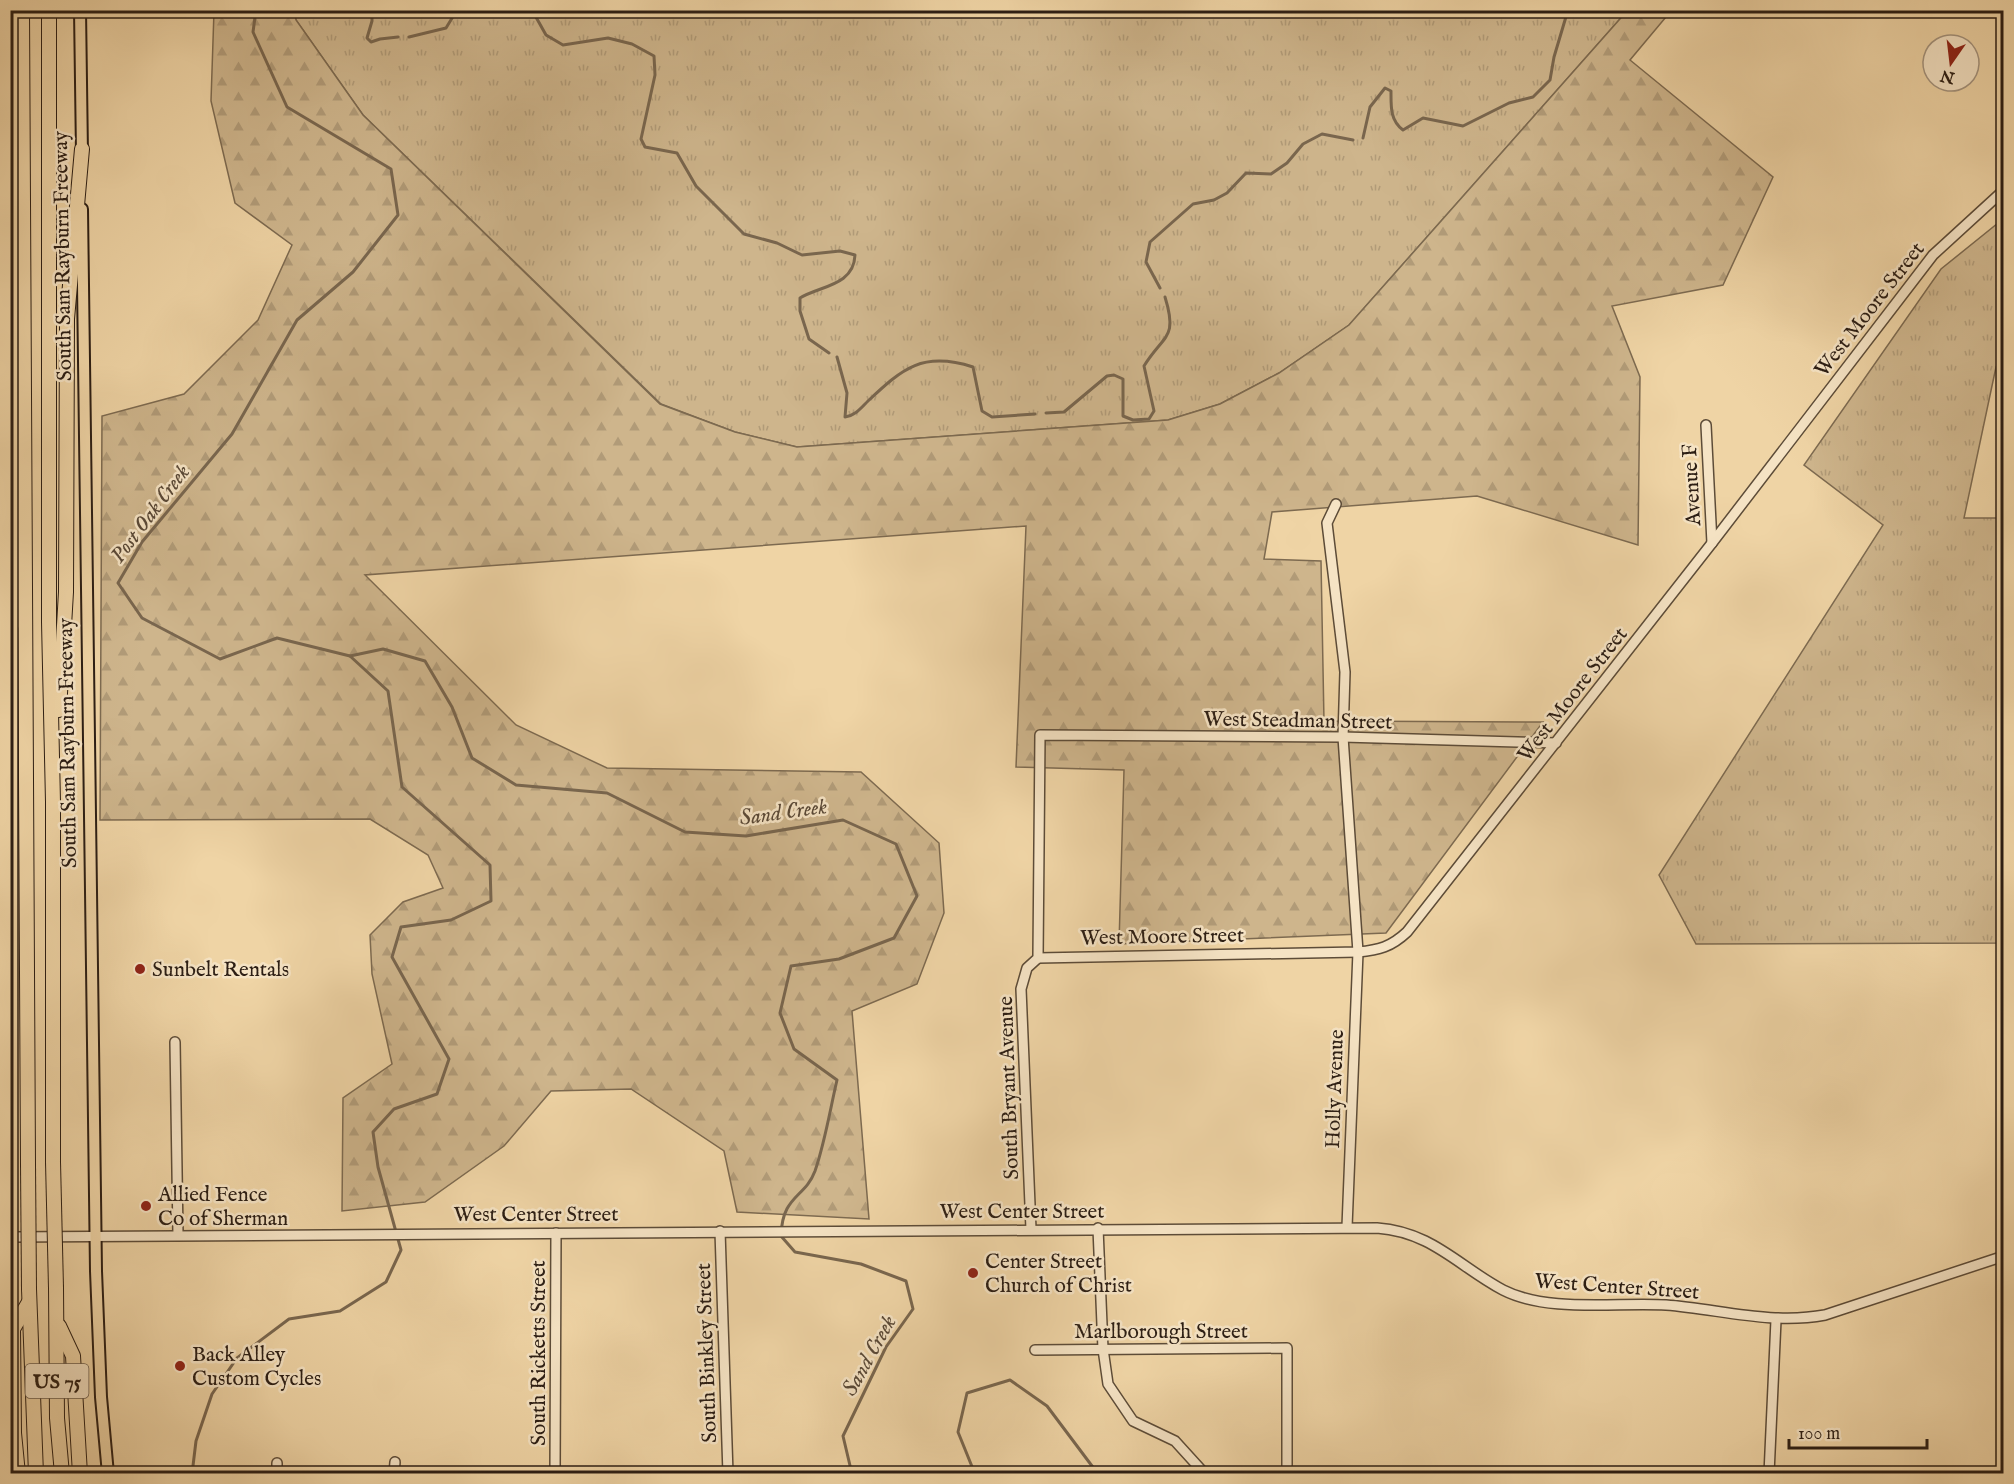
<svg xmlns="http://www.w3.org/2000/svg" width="2014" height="1484" font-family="'IM FELL English',serif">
<defs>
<pattern id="grass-tufts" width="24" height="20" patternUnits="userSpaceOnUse" patternTransform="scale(1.5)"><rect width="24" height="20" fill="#ceb58c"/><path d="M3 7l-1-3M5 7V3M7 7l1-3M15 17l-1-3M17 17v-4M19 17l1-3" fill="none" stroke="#b19b78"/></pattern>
<pattern id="forest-firs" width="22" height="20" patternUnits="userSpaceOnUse" patternTransform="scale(1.5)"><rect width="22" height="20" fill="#ceb58c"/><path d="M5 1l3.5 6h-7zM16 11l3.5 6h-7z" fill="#b19b78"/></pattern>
</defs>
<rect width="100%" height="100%" fill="#efd4a5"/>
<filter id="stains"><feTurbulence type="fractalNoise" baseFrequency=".00333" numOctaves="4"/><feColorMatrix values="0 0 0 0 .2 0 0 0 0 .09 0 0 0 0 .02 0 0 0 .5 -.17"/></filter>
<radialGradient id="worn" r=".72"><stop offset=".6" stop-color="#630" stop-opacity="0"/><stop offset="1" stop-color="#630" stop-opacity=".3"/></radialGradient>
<g fill="url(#grass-tufts)" stroke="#7d6a50" stroke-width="1.5">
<path d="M294 11H1627L1349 325 1279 373 1220 404 1168 420 797 447 735 432 661 404 363 115 296 20Z"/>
<path d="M2003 219V352L1996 367 1964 518H2003V943L1696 944 1659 875 1883 525 1804 465 1941 269Z"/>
</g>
<path fill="url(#forest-firs)" stroke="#7d6a50" stroke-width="1.5" d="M214 11H294L296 20 363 115 660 404 735 432 797 447 1168 420 1220 404 1279 373 1349 325 1627 11H1671L1630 60 1773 177 1723 285 1612 306 1640 377 1638 545 1477 496 1272 512 1264 559 1321 561 1324 721 1543 722 1386 933 1119 944 1124 770 1016 767 1026 526 365 575 516 725 607 768 861 772 939 843 944 913 917 984 852 1011 869 1219 737 1212 724 1151 631 1089 551 1091 504 1146 425 1202 342 1211 343 1098 392 1064 372 974 370 935 403 902 443 888 428 855 370 819 100 820 102 416 184 394 258 320 292 245 235 203 211 101Z"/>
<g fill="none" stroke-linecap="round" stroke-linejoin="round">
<g stroke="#79664e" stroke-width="3">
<path d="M372 10V21L367 38 371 42 380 39 398 37"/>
<path d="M532 10 546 35 563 45 608 38 632 44 654 56 655 75 641 139 645 147 677 153 696 186 744 234 777 243 802 255 840 251 855 255C854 286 819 286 800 298V311L809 339 829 353"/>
<path d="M409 37 446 28 457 10"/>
<path d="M1363 138 1370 107 1385 88 1391 91C1391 107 1390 120 1403 130L1423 118 1463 126 1509 103 1533 97 1550 80 1554 57 1568 10"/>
<path d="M1160 288 1146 262 1150 242 1193 204 1214 200 1227 193 1246 173 1271 174 1287 163 1303 144 1322 134 1353 140"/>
<path d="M837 357 847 393 845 417C855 416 861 408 868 401 903 368 923 351 973 367L982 411 992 417 1035 414"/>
<path d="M1046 413 1064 412 1107 376 1114 375 1123 379V416L1133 420 1149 419 1154 411 1144 366C1164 334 1178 339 1165 297"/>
<path d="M350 656 383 649 425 661 452 707 472 758 516 785 607 793 685 832 746 836 843 820 896 844 917 896 894 938 839 959 791 966 780 1013 794 1049 837 1080C830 1110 825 1142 815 1171 805 1198 782 1195 781 1236L795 1252 861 1264 906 1281 913 1309 886 1347 843 1436 852 1474"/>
<path d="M192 1474 196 1441 212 1394 237 1358 289 1319 340 1311 386 1282 401 1250 378 1167 373 1132 394 1109 437 1094 449 1059 392 957 401 927 451 920 491 901 490 865 402 787 388 691 350 656 277 638 220 659 142 618 118 583 142 542 232 434 297 320 353 272 398 215 391 169 287 107 253 32 256 10"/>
<path d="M975 1474 958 1432 967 1393 1010 1380 1047 1406 1098 1474"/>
</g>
<defs>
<g id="minor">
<path d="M1706 425 1712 543"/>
<path d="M1336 504 1327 523 1345 672 1343 737 1358 952 1347 1227"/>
<path d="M1038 958 1358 952C1379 950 1391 947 1407 932L1712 543 1933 255 2004 190"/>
<path d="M175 1042 178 1235"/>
<path d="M1098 1228 1103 1349 1108 1384 1133 1421 1175 1441 1205 1474"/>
<path d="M1031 1229 1021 989 1027 968 1038 958 1040 735 1343 737 1556 743"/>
<path d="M720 1231 728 1474"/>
<path d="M10 1237 1377 1228C1432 1232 1458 1266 1503 1290 1548 1313 1616 1302 1666 1305 1719 1309 1771 1325 1825 1315L2004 1256"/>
<path d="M1035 1350 1287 1348V1474"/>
<path d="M277 1474V1463"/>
<path d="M394 1474 395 1462"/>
<path d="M555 1474 556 1233"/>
<path d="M1769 1474 1776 1320"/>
</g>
<g id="major">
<path d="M80 10 82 154"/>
<path d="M82 209 96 1271 101 1397 108 1474"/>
</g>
<g id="highway">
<path d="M22 10 28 1164"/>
<path d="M49 10V622L53 802V1162"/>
<path d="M10 557 16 621"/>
<path d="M59 710 66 592 67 319 82 149"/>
<path d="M56 1288 57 1418 62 1474"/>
<path d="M29 1289 36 1474"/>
<path d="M59 1326 73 1356 80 1474"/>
<path d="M18 1474 14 1433 13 1329 29 1302"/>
</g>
</defs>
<use href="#minor" stroke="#5d4c38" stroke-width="12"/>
<use href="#major" stroke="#2c1e14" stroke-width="14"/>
<use href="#highway" stroke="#2c1e14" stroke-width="16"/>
<use href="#minor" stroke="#f5e3c4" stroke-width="9"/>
<use href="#major" stroke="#efd4a5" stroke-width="10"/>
<use href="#highway" stroke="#efd4a5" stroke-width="14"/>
<defs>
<g id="highway-bridge">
<path d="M53 1162 56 1288"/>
<path d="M28 1164 29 1289"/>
</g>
</defs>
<use href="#highway-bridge" stroke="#2c1e14" stroke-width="16" stroke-linecap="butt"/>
<use href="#highway-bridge" stroke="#efd4a5" stroke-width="14"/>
</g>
<g fill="#8f2418" stroke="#f5e3c4" stroke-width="2">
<circle cx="140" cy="969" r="6"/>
<circle cx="146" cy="1206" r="6"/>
<circle cx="973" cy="1273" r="6"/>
<circle cx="180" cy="1366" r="6"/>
</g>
<g text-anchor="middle" stroke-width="5" stroke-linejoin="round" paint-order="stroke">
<rect fill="#f5e3c4" stroke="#685949" stroke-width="1.5" x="25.5" y="1364" width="63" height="34" rx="4.5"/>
<g font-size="20" font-weight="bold" fill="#2c1e14">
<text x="57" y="1388">US 75</text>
</g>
<g font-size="21" fill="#2c1e14" stroke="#f5e3c4">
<text transform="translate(62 256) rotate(-91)" y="7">South Sam Rayburn Freeway</text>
<text transform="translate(1869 309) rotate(-52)" y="7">West Moore Street</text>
<text transform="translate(1691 485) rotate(-93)" y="7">Avenue F</text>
<text transform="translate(1572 694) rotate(-52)" y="7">West Moore Street</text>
<text transform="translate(1298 720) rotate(1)" y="7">West Steadman Street</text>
<text transform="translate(67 743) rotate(-91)" y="7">South Sam Rayburn Freeway</text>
<text transform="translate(1162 936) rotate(-1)" y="7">West Moore Street</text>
<text transform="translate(1008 1088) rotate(-92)" y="7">South Bryant Avenue</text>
<text transform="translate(1334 1089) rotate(-88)" y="7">Holly Avenue</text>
<text x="1022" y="1218">West Center Street</text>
<text x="536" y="1221">West Center Street</text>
<text transform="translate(1617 1286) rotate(4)" y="7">West Center Street</text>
<text x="1161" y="1338">Marlborough Street</text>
<text transform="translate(538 1353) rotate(-90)" y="7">South Ricketts Street</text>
<text transform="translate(706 1353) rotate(-92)" y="7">South Binkley Street</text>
</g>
<g font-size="21" fill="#2c1e14" stroke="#f5e3c4" text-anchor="start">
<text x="152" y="976">Sunbelt Rentals</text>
<text x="158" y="1201">Allied Fence<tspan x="158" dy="24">Co of Sherman</tspan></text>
<text x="985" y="1268">Center Street<tspan x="985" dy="24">Church of Christ</tspan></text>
<text x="192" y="1361">Back Alley<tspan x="192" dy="24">Custom Cycles</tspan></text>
</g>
<g font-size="22" font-style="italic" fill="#594836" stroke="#f5e3c4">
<text transform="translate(149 513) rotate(-53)" y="8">Post Oak Creek</text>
<text transform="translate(783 811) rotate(-8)" y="8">Sand Creek</text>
<text transform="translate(868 1355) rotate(-61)" y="8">Sand Creek</text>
</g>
</g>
<rect width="2014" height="1484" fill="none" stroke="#efd4a5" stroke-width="36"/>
<rect x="12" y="12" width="1990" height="1460" fill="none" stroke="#2c1e14" stroke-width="3"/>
<rect x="18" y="18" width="1978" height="1448" fill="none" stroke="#2c1e14" stroke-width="1.5"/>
<g transform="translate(1951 63) rotate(194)"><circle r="28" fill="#f5e3c4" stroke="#a5947e" stroke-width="1.5"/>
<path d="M0-4.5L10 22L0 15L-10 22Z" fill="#8f2418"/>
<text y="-9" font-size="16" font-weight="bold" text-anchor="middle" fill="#2c1e14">N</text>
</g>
<path d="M1789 1439v9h138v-9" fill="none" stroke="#2c1e14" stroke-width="3"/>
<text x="1798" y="1439" font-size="18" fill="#2c1e14" stroke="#f5e3c4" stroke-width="4.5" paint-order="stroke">100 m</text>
<rect width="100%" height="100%" filter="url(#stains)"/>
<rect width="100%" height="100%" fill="url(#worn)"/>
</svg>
